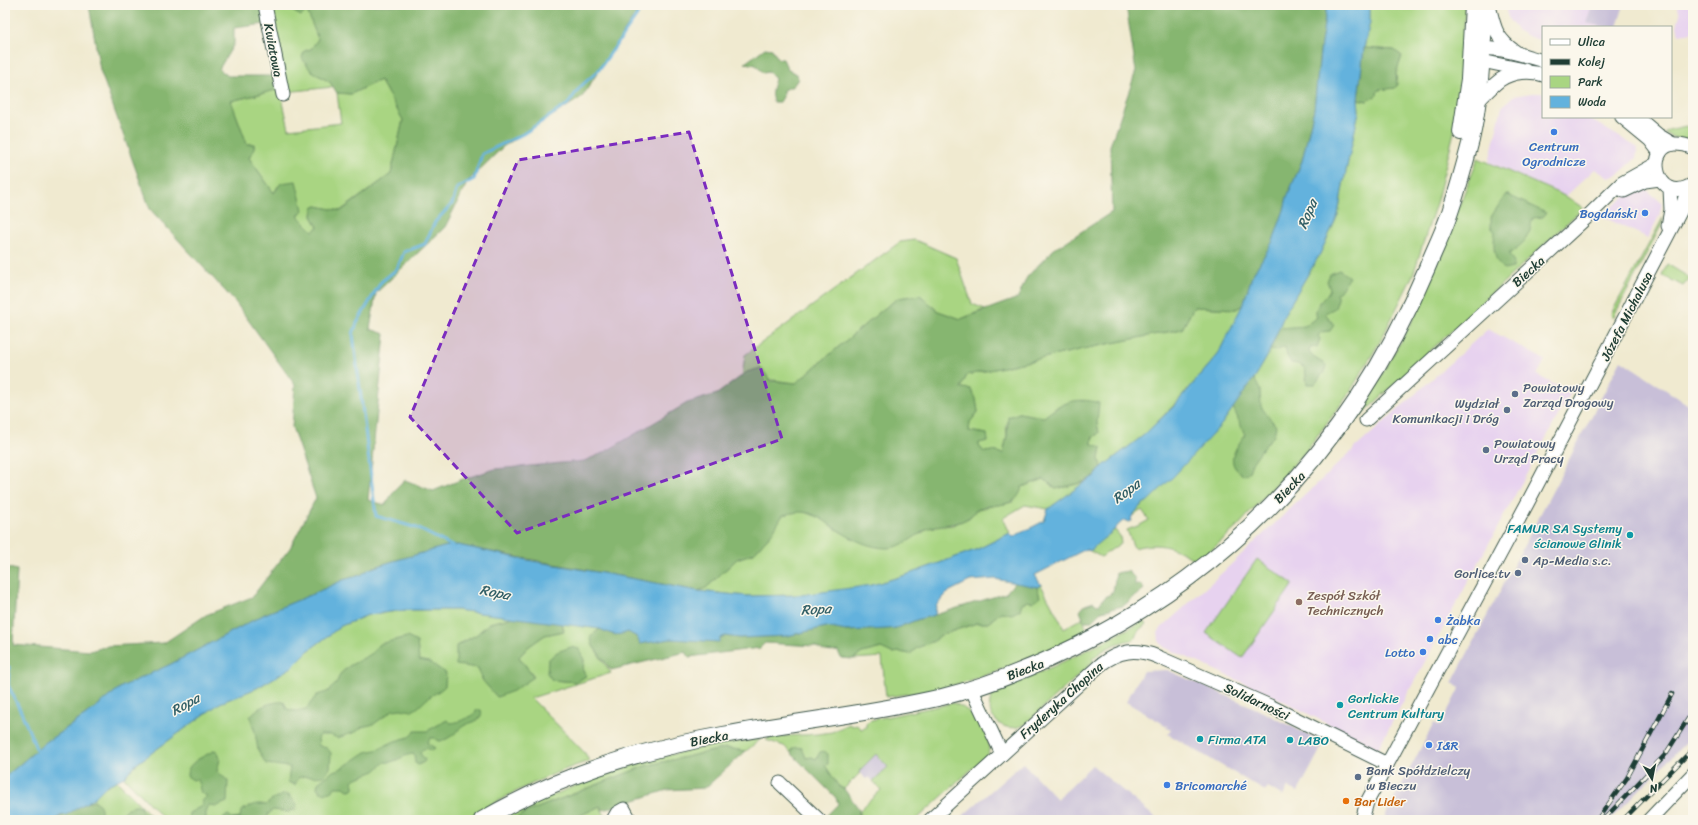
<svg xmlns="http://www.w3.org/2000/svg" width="1698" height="825" font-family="Sriracha,sans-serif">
<rect width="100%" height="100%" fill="#fbf7ec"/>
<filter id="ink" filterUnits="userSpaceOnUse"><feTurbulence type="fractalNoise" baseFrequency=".025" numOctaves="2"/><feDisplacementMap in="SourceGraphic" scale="8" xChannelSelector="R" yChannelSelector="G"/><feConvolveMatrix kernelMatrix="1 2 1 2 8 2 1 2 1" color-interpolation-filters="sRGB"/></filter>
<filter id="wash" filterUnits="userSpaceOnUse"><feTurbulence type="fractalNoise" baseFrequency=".012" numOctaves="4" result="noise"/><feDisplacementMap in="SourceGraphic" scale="16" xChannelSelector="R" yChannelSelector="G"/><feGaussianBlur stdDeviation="0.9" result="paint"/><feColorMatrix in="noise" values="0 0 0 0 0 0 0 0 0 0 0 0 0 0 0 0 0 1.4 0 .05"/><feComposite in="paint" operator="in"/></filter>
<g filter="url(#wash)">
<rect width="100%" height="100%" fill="#f0ead0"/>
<g fill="#e7d2ef">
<path d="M1508 5H1592L1586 23 1606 27H1543V41L1530 37 1517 30 1509 20 1506 11Z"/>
<path d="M1677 5H1693V32L1679 34 1677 26 1680 14Z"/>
<path d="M1532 93H1543V117H1586L1638 148 1636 158 1619 174 1609 178 1595 169 1566 196 1489 162 1502 107 1513 96Z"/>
<path d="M1640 187 1646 189 1662 203 1659 216 1648 238 1601 216 1624 197Z"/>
<path d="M1488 329 1545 360 1537 375 1555 385 1572 390 1377 750 1282 700 1164 647 1159 641 1158 631 1223 572 1354 449Z"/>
</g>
<g fill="#c8bfd8">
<path d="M1592 5H1624L1617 27H1606L1586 23Z"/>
<path d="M1621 360 1693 408V735L1610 820H1383L1434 723 1440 726 1460 687 1452 683Z"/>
<path d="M1167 670 1255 708 1324 743 1298 792 1288 787 1283 796 1268 787 1265 791 1168 734 1171 730 1166 728 1167 726 1126 702 1143 671Z"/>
<path d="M876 754 888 767 873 781 869 777 866 779 858 771Z"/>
<path d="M1023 763 1057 799 1092 765 1158 820H958Z"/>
</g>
<g fill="#a9d582" stroke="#64895b" fill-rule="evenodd">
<path d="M267 5H288L289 9 307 10 318 39 311 49V71L330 82 333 87 285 92Z"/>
<path d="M1370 5H1465L1462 78 1456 107 1454 132 1437 200 1413 275 1381 340 1348 395 1305 452 1237 527 1198 562C1175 547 1160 541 1134 548L1127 530 1140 525 1149 520 1142 510 1133 516C1135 509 1142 505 1148 501L1221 425 1257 374 1267 357 1285 313 1320 254 1338 215 1343 185 1359 111 1358 99 1367 101 1378 90 1395 88 1397 86 1396 73 1402 56 1394 50 1364 48 1370 22Z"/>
<path d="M380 80 403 120 391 174 340 211 317 206 313 208 312 216 318 227 313 231 297 216 278 186 274 193 249 158 254 149V144H247L231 101 280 89 289 129 341 123 337 93 351 94Z"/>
<path d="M1686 126 1693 132V135C1683 142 1674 138 1664 133L1668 130Z"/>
<path d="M1478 158 1567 197 1583 208 1354 422 1352 421 1367 401 1416 314Z"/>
<path d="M1663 218 1662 224 1613 318 1611 314Z"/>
<path d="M915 240 956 258 972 304 985 309 961 319 938 311 920 295 898 298 881 311 796 383 742 376 745 355 900 242Z"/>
<path d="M1667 264 1690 278 1683 286 1662 275Z"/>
<path d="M1243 305 1217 356 1177 402 1144 435 1102 467 1099 459 1101 448 1092 444V438L1099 433 1097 423 1058 406 1044 418 1019 413 1006 425 1007 436 1003 454 993 451 984 452 979 446V443L987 434 969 431 970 422 978 412 976 399 971 389 961 388 967 375 1093 347 1182 329 1194 307 1236 309Z"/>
<path d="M1044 479 1056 489 1085 482 1048 509 1025 505 1003 518 1010 533 978 549 906 575 869 586 801 595 747 596 698 591 706 588 737 559 754 553 772 533 782 515 801 511 821 518 841 532 921 534 928 528 953 525 969 518 978 509 1013 502 1022 487Z"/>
<path d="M1115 530 1120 536 1121 543 1101 557 1090 551 1098 542Z"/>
<path d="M1257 559 1293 584 1242 658 1206 633Z"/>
<path d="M1041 585 1064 628 1083 618 1087 632C1042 654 996 674 947 687 927 692 906 694 886 697L882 657 853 659 862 653 882 648 892 653 900 652 910 654 917 648 934 641 941 635 977 623H988L1001 612H1008L1022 603 1040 597 1037 587Z"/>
<path d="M405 610H457L514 617 489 623 476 635 456 646 478 668 483 681 534 676 519 657 528 647 545 635 564 631 562 623 600 629 591 636 593 646 611 673 531 698 585 753 589 761C545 775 504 797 464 820H165L124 777 135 765 220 703 257 688 292 667 308 651 341 626 368 615ZM584 660 583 671 586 676 576 682 552 680Z"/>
<path d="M1143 621 1146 624 1139 630 1133 640C1116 642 1104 649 1092 659L1094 661 1024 725C999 737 977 707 998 689 1049 671 1095 646 1143 621Z"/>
<path d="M953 703C973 709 996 736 987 758L985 757 916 820H859L860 810 881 790 873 781 888 767 876 754 859 771 860 773 844 789C828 783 827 754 806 758L801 748 792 749 791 753 784 746 766 740 769 737 818 734 832 732 849 724 852 726 857 724 861 729 866 727V723L871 720Z"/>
<path d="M761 739 746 751 726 748 645 766 527 812 512 820H501C582 778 670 748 761 739Z"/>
<path d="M116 780 155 820H99L101 815 95 801 85 803 106 786Z"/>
<path d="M600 806 607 820H571Z"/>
</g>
<g fill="#86b670" stroke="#527a52">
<path d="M89 5H263L266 24 234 28V44L219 69 228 76H278L280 89 231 101 247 144H254V149L249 158 274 193 281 183 296 181 303 210 298 216 313 231 318 227 312 216 313 208 317 206 341 211 391 174 403 120 380 80 351 94 337 93 330 82 311 71 302 58 304 51 311 49 318 39 307 11 301 16 289 9 288 5H641L582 97 504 146 468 181 445 227 376 293 370 329 385 334 368 500 385 505 395 490 405 480 433 491 463 479 495 469 584 461 603 453 687 403 717 394 747 372 761 368 771 381 796 383 881 311 898 298 920 295 938 311 961 319 1018 298 1027 277 1053 250 1112 212 1110 146 1136 71 1126 5H1327L1321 43 1314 109 1302 161 1287 197 1284 210 1273 241 1252 276 1243 305 1236 309 1194 307 1182 329 1093 347 967 375 961 388 971 389 976 399 978 412 970 422 969 431 979 433 987 434 988 441 979 443V446L984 452 993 451 1003 454 1007 436 1008 417 1019 413 1044 417C1061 403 1076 396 1099 403L1097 423 1099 433 1092 438V444L1101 447 1099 459 1102 467C1090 484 1074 484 1056 489L1044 479 1022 487C1017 509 996 503 979 508 975 510 972 516 968 518 955 527 937 523 927 529 915 536 902 548 887 548 871 548 854 540 841 532 829 525 816 512 801 512 795 512 788 514 783 515L772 533 754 553 737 559 706 588 698 591C618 575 538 562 458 545L447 546 390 562 369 569 361 575 343 580 318 592 265 614 171 664 121 687 87 714 46 742 5 777V567L17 570 13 645 90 651 107 646 164 643 206 615 252 597 290 548 316 498 292 427 295 385 236 303 150 209 100 70Z"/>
<path d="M765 48 772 49 778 59H783L788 70 797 74 798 79 793 86 783 90V97L780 102H774C769 95 773 86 775 79L769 72 763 73 756 65 745 63Z"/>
<path d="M1364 48 1394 50 1402 56 1396 73 1397 86 1395 88 1378 90 1377 95 1367 101 1358 99Z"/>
<path d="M1506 194 1546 213 1543 217 1533 218C1530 223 1532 228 1529 233 1524 244 1518 247 1509 254L1514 262 1513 268 1504 270C1493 260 1493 246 1495 232L1491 227V217Z"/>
<path d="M1339 270 1349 277 1340 291 1336 294 1338 299 1335 308 1325 313 1334 325 1330 331 1321 332 1318 336 1320 339 1317 347 1310 348 1309 352 1313 357 1326 365 1324 372 1315 384H1307L1305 368 1298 364 1291 363 1287 356 1285 347 1276 351 1270 350 1279 328 1305 326 1317 317C1312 305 1326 299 1330 289L1327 281 1330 274Z"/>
<path d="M1254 378 1260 390 1261 407 1276 426 1274 436 1265 445 1252 463 1249 472 1243 475C1224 463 1235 449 1245 435L1233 407Z"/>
<path d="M1128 571 1135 578V586L1140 584 1144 589 1123 606 1102 611 1092 621H1084L1080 611 1085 605 1094 602 1095 604 1099 605 1103 599 1113 592 1116 573Z"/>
<path d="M1015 582 1037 587 1040 597 1033 602 1028 601 1022 603 1020 610 1012 614 1001 612 988 623H977L941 635 934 641 917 648 910 654 900 652 892 653 881 648 862 653 853 659 841 658 838 651C830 653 822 651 815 646L765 643 760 648 689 657 686 652 611 670 593 646 590 636 600 629C611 634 616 637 628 632L637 637 640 643 671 639 720 638 725 636 739 638 787 636 826 627 846 631 896 628 919 619 935 615 1006 593Z"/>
<path d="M514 617 562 623 564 631 545 635 528 647 519 657 534 677 513 691 497 697 483 681 478 668 456 665V646L476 635 490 623Z"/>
<path d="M407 637 417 642 419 660 429 662 446 673 445 686C440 691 434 694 428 698 422 703 419 708 412 711L401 709 393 710 374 724 362 727 356 732 337 738 331 735H320L318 739 319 746 327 748 331 753 330 768 324 776C315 778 307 774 298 778L295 785 288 782 290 767 266 764 258 750 255 732 250 717C256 707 272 701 284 702L287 709 296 711 306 709 317 695 327 692 336 684 340 674 349 666 371 654 379 644Z"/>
<path d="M571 647 579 649 584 660 583 671 586 676 576 682 552 680 547 673 548 660 557 652Z"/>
<path d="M477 710H481C482 713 482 716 479 718 475 723 467 723 462 727 455 733 448 741 438 741L434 738H430L427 743 435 748 431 751 427 748 422 750 420 753 425 760 424 762 418 765 415 763 414 754C403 754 395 764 385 762L375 771 354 779 352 781 354 785V789L348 790 344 787H335C332 793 327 793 320 792L317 787 318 783 333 771 342 768 366 752 376 750 395 741 409 737 415 731H427L447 720 450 723C460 722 471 718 477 710Z"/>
<path d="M796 747 802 748 806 758 811 757 816 759 820 752 824 751 828 754V764L825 765 839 787 844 789 859 809 858 820H831L826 816 838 804 836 798 791 753 792 749Z"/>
<path d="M726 748 746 751 705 788 667 790 603 810 600 806 571 820H512L527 812 645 766Z"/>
<path d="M215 750 218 752 220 759 217 771 228 781 227 802 215 807 210 805 206 808V820H188L189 813 202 806V801L207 796 201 793 197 779 193 780 187 776C187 761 204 757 215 750Z"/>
<path d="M285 794 290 796 297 805 296 809 288 812 273 810 269 813 266 820H221L228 815 234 819 240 818 241 811C249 806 256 802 266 805L273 799Z"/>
<path d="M95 801C103 806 102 812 99 820H55L85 803Z"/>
<path d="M134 806H140L143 813 150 815 153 820H119L117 818 127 808Z"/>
</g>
<path fill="#63b2dd" stroke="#417888" d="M1327 5H1370V22L1364 48 1358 99 1359 111 1343 185 1338 215 1320 254 1285 313 1267 357 1257 374 1221 425 1174 476 1148 501 1141 505 1131 518 1132 521 1129 522 1125 520C1119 523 1117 527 1113 531 1105 538 1097 543 1090 551L1086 549 1035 575 1041 585 1037 587 995 579 970 581 948 592 936 606 935 615 919 619 896 628 887 629 846 631 826 627 787 636 739 638 725 636 720 638 719 642 671 639 640 644 637 637 628 632C616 637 611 634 600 629L457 610H405L368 615 341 626 308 651 292 667 257 688 220 703 135 765 124 777 106 786 94 798 66 815 60 816 55 820H5V777L46 742 86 715 121 687 171 664 265 614 315 593 343 580 361 575 369 569 390 562 447 546 458 545 532 561 608 574 698 591 747 596 801 595 872 585 906 575 978 549 1010 533 1013 537 1044 521 1048 509 1085 482 1096 475 1102 467 1144 435 1174 406 1217 356 1244 302 1252 276 1273 241 1284 210 1287 197 1302 161 1314 109 1321 43Z"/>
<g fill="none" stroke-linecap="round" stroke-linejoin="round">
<g stroke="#63b2dd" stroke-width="3">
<path d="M454 547 417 528 376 516 353 334 357 323 381 282 397 269 404 252 425 244 435 222 452 204 457 188 474 179 482 154 523 134 568 104 580 87 598 71 636 17 642 5"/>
<path d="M5 665 9 667 8 685 22 714 38 753"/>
</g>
</g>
</g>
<g filter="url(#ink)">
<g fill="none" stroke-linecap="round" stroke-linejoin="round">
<defs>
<g id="minor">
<path d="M265 5 283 95"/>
<path d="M1489 5C1494 27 1496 39 1516 52"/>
<path d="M1474 56C1476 54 1479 51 1482 50 1494 45 1530 57 1543 61"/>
<path d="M1472 59 1525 70"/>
<path d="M1478 101C1485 94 1492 86 1500 80 1512 72 1530 70 1543 75"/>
<path d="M1622 117 1650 140 1660 153"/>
<path d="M1637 117 1658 135 1673 144"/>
<path d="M1693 148C1687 145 1683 144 1676 144 1643 144 1656 208 1693 184"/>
<path d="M1624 191 1645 181 1660 179"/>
<path d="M1668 226 1671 210 1670 188"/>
<path d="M1366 420 1585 219 1622 183 1656 164"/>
<path d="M971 688 1002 754"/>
<path d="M780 783 819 820"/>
<path d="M613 820 617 813 624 809 630 820"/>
<path d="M930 820 1100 665C1119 650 1136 648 1158 657L1270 706 1387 764"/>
<path d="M1362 820 1367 802 1528 502 1681 210 1688 188"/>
<path d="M1649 820 1693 774"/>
</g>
<g id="major">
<path d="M1461 132 1469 79 1473 5"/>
<path d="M482 820C556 777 639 750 723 735 796 721 870 714 942 697 995 684 1046 662 1094 637 1249 555 1359 429 1427 268 1435 248 1445 229 1451 209 1459 186 1465 163 1471 140 1481 96 1482 50 1485 5"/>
</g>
</defs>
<use href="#minor" stroke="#3e574b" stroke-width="15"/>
<use href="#major" stroke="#3e574b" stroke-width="18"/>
<use href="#minor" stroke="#fff" stroke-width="13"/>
<use href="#major" stroke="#fff" stroke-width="16"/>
<defs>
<g id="rail">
<path d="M1604 819 1665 755 1693 711"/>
<path d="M1597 820 1627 778 1672 694"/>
<path d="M1623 820 1693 749"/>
</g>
</defs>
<use href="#rail" stroke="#1f3d34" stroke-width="4.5"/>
<use href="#rail" stroke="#fbf7ec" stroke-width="3" stroke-dasharray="9" stroke-linecap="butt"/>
</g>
</g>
<path fill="#7b2cbf" fill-opacity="0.2" stroke="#7b2cbf" stroke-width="3" stroke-dasharray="8 5" stroke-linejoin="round" d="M689 132 782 439 517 533 410 417 518 160Z"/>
<g fill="#3f7fe0" stroke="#fbf7ec" stroke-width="1.5">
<circle cx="1554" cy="132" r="4"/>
<circle cx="1645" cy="213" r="4"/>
<circle cx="1438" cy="620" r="4"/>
<circle cx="1430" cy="639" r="4"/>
<circle cx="1423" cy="652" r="4"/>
<circle cx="1429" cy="745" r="4"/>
<circle cx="1167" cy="785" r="4"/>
</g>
<g fill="#5c6f8a" stroke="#fbf7ec" stroke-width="1.5">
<circle cx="1515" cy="394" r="4"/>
<circle cx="1507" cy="410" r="4"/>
<circle cx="1486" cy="450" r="4"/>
<circle cx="1525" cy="560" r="4"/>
<circle cx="1518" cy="573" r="4"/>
<circle cx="1358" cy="777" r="4"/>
</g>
<g fill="#0f9aa8" stroke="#fbf7ec" stroke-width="1.5">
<circle cx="1630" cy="535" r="4"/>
<circle cx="1340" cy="705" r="4"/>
<circle cx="1200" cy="739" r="4"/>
<circle cx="1290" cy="740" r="4"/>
</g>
<circle fill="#8d6e63" stroke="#fbf7ec" stroke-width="1.5" cx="1299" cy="602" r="4"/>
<circle fill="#e8710a" stroke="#fbf7ec" stroke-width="1.5" cx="1346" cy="801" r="4"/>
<g text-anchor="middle" stroke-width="3" stroke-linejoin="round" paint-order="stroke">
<g font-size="13" fill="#1f3d34" stroke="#fbf7ec">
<text transform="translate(274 50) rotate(79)" y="5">Kwiatowa</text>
<text transform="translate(1528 271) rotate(-42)" y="5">Biecka</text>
<text transform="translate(1626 316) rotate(-63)" y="5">Józefa Michalusa</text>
<text transform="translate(1289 487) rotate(-46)" y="5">Biecka</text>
<text transform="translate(1025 669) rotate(-21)" y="5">Biecka</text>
<text transform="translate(1061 700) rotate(-42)" y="5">Fryderyka Chopina</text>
<text transform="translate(1257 701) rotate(25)" y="5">Solidarności</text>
<text transform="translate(709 738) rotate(-11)" y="5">Biecka</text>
</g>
<g font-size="13" fill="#366cbe" stroke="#fbf7ec" text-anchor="start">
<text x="1554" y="151" text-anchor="middle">Centrum<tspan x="1554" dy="15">Ogrodnicze</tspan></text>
<text x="1637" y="218" text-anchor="end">Bogdański</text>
<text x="1446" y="625">Żabka</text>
<text x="1438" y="644">abc</text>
<text x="1415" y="657" text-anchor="end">Lotto</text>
<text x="1437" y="750">I&amp;R</text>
<text x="1175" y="790">Bricomarché</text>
</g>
<g font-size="13" fill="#4e5e75" stroke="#fbf7ec" text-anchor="start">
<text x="1523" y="392">Powiatowy<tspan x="1523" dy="15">Zarząd Drogowy</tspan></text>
<text x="1499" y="408" text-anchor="end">Wydział<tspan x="1499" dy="15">Komunikacji i Dróg</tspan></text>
<text x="1494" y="448">Powiatowy<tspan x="1494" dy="15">Urząd Pracy</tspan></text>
<text x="1533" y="565">Ap-Media s.c.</text>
<text x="1510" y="578" text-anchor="end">Gorlice.tv</text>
<text x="1366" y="775">Bank Spółdzielczy<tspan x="1366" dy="15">w Bieczu</tspan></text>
</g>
<g font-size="13" fill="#0d838f" stroke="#fbf7ec" text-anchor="start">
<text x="1622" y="533" text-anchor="end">FAMUR SA Systemy<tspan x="1622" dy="15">ścianowe Glinik</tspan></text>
<text x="1348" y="703">Gorlickie<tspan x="1348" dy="15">Centrum Kultury</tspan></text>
<text x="1208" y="744">Firma ATA</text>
<text x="1298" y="745">LABO</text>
</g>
<g font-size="13" fill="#785e54" stroke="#fbf7ec" text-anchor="start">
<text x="1307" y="600">Zespół Szkół<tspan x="1307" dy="15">Technicznych</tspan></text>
</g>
<g font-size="13" fill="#c56008" stroke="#fbf7ec" text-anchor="start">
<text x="1354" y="806">Bar Lider</text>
</g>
<g font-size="14" font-style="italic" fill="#336067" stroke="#fbf7ec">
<text transform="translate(1307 214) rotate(-67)" y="5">Ropa</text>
<text transform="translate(1126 491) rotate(-37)" y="5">Ropa</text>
<text transform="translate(495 592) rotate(11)" y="5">Ropa</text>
<text transform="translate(816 609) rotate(-3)" y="5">Ropa</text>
<text transform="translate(185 704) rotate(-29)" y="5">Ropa</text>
</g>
</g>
<rect width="1698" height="825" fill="none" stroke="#fbf7ec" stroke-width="20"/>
<rect x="1542" y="26" width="130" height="92" fill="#fbf7ec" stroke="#a3ada2"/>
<rect x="1550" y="39" width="20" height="6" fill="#ffffff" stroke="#a3ada2"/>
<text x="1578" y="46" font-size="12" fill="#1f3d34">Ulica</text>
<rect x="1550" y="59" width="20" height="6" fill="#1f3d34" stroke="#a3ada2"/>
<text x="1578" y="66" font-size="12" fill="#1f3d34">Kolej</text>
<rect x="1550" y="76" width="20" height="12" fill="#a9d582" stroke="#a3ada2"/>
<text x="1578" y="86" font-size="12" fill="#1f3d34">Park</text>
<rect x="1550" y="96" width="20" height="12" fill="#63b2dd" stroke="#a3ada2"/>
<text x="1578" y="106" font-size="12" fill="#1f3d34">Woda</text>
<g transform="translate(1652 779) rotate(170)" stroke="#fbf7ec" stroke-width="3" paint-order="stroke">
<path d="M0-3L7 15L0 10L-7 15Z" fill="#1f3d34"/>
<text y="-6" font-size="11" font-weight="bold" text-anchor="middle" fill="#1f3d34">N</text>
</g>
</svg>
